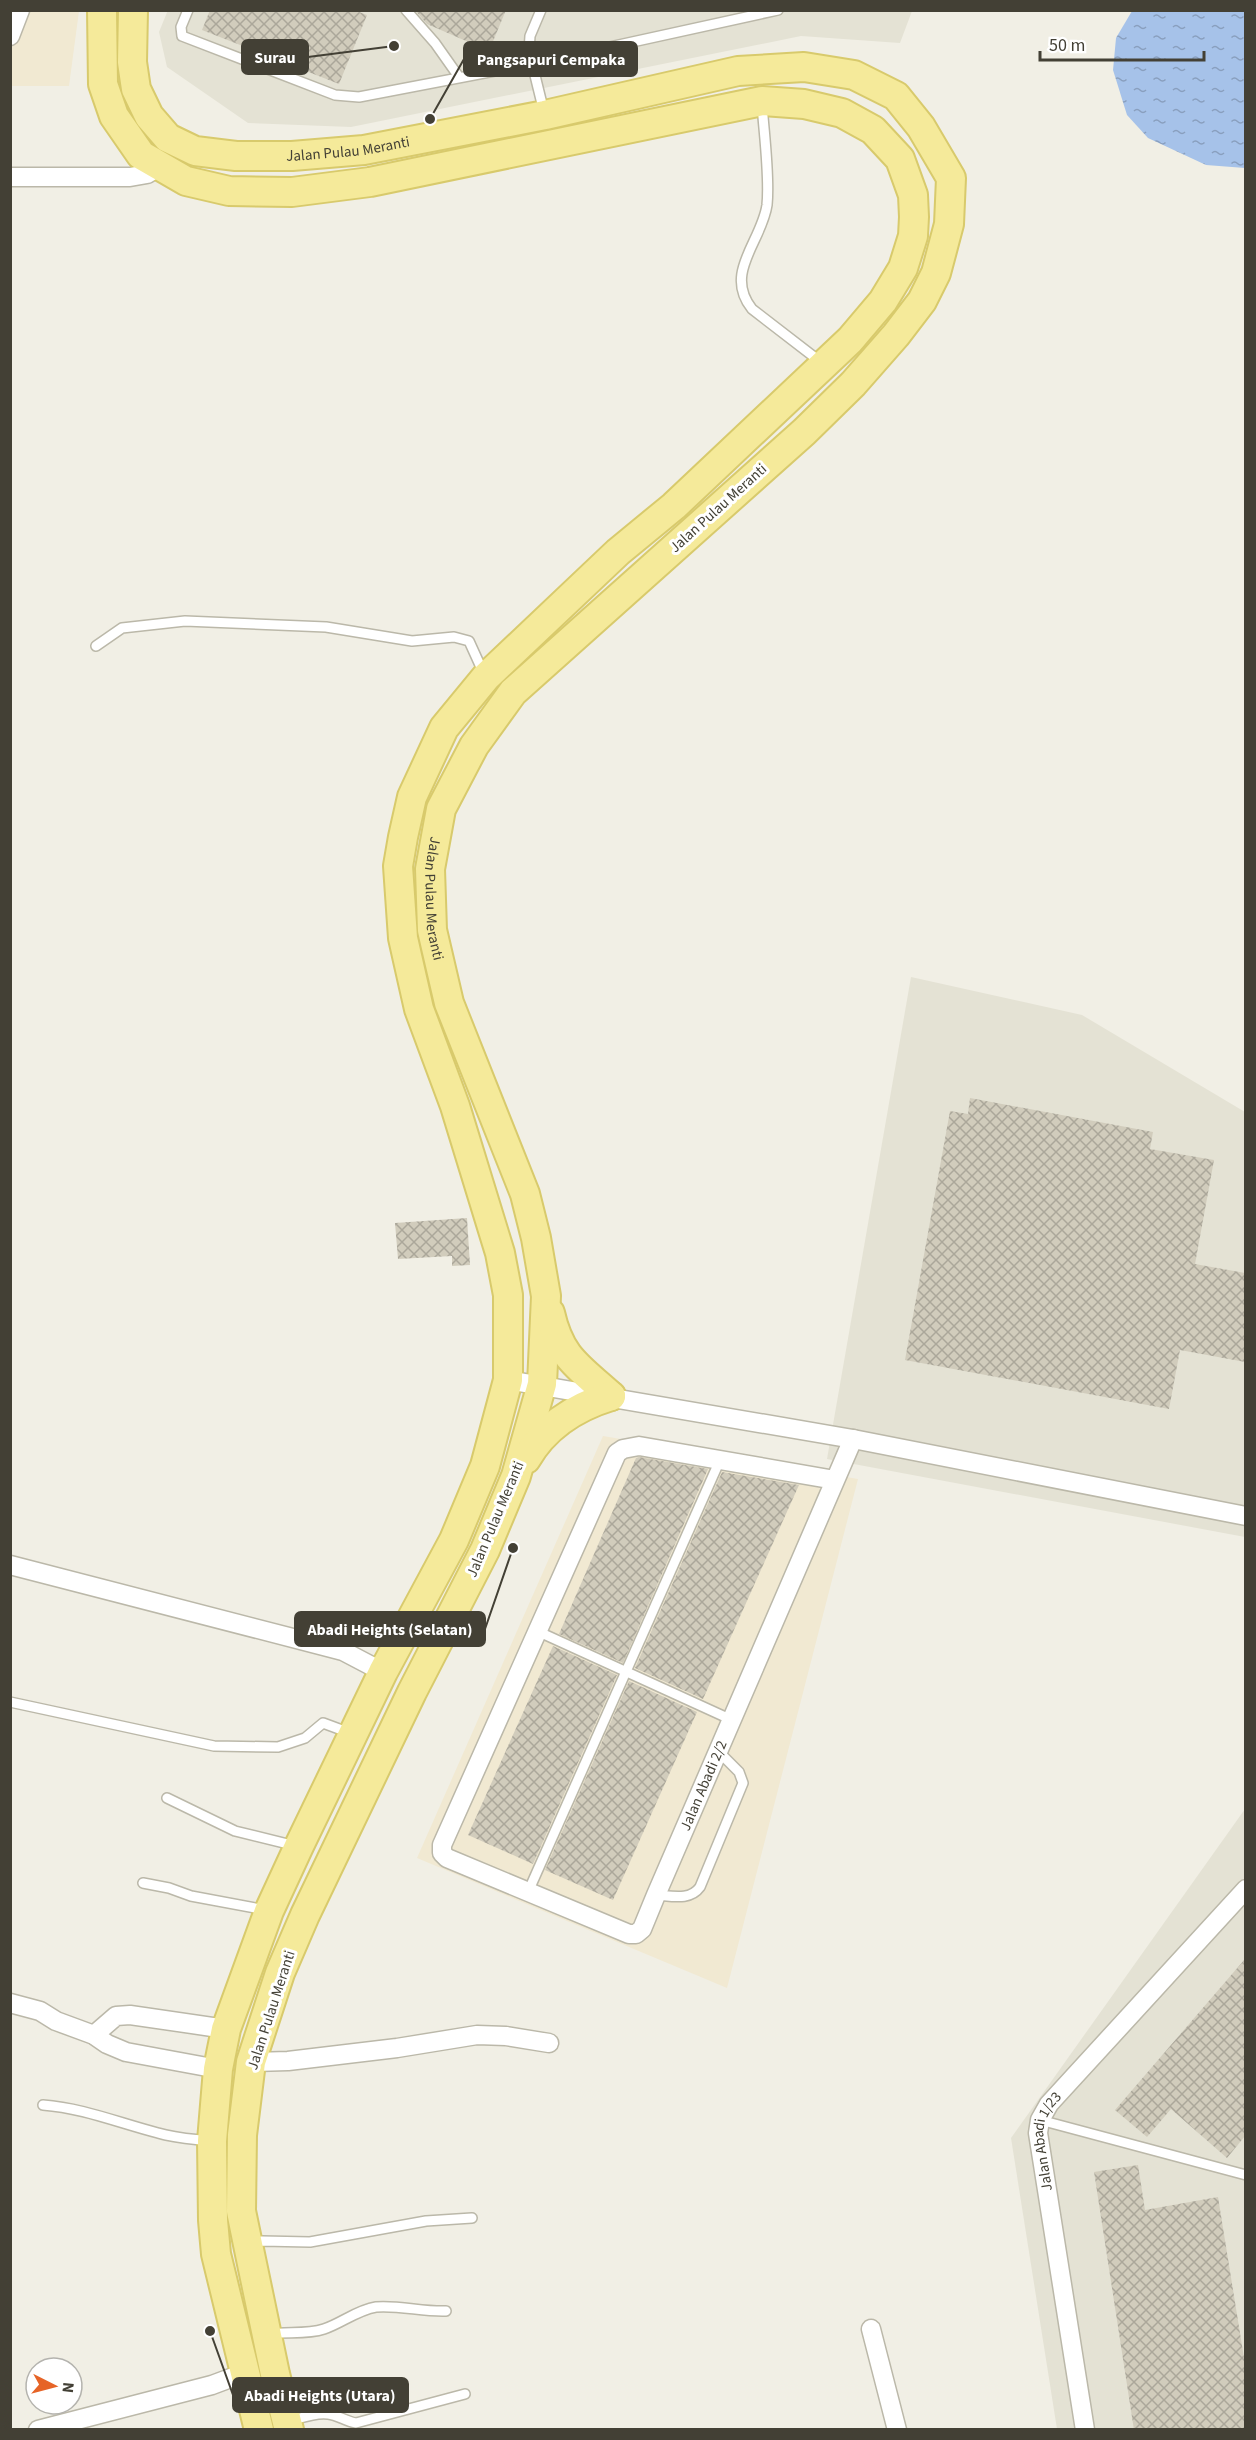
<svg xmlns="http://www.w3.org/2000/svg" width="1256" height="2440" font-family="'Source Sans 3',sans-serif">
<defs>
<pattern id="water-ripples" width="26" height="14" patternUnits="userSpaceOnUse" patternTransform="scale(1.5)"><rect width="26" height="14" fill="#a6c2e9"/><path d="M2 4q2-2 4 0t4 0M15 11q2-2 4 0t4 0" fill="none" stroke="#899fbe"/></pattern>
<pattern id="building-cross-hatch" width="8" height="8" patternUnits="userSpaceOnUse" patternTransform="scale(1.5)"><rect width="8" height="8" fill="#d1ccbc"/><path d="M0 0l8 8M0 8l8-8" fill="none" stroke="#aba79a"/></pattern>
</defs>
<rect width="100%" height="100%" fill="#f1efe5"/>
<g fill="#e4e2d4">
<path d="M168 10 912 11 900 43 801 36 351 127 248 123 167 67 159 32Z"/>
<path d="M911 977 1082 1015 1245 1112V1537L827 1459Z"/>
<path d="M1245 1809V2429H1057L1011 2138Z"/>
</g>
<g fill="#f1e9d2">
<path d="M10 11H79L69 86H11Z"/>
<path d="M603 1436 858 1479 727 1988 417 1858Z"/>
</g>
<path fill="url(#water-ripples)" d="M1132 11H1245V168L1206 165 1148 138 1127 115 1113 70 1116 38Z"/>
<g fill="url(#building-cross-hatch)">
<path d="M210 10H354L367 15 339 84 202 30Z"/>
<path d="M415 10H506L489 51 427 24Z"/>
<path d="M970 1098 1153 1132 1150 1149 1214 1160 1195 1264 1245 1273V1362L1180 1350 1169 1409 905 1360 950 1111 968 1114Z"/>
<path d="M467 1218 470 1265 452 1266V1256L398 1259 395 1223Z"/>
<path d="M639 1457 708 1469 623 1663 559 1634 636 1458Z"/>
<path d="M722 1472 799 1485 703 1699 635 1668Z"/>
<path d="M553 1646 617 1675 533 1864 468 1835Z"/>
<path d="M629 1681 697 1712 613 1900 545 1870Z"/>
<path d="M1245 1959V2136L1227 2158 1171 2109 1147 2137 1115 2110Z"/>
<path d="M1138 2165 1145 2210 1218 2197 1245 2364V2430H1134L1094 2172Z"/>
</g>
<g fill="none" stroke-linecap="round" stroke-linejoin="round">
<defs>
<g id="service">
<path d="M188 10 181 27 182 36 335 95 359 97 532 64 778 10"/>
<path d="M406 10 435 43 459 77"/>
<path d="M541 10 530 36 529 51 544 112"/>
<path d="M762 104C764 134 770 177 767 205 762 241 723 273 752 309L822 363"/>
<path d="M96 646 122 628 185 621 326 627 412 641 454 637 469 641 484 674"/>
<path d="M537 1631 732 1720"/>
<path d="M10 1702 214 1746 278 1747 305 1738 323 1723 350 1733"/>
<path d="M167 1798 235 1831 296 1846"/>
<path d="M143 1883 169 1888 191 1896 266 1910"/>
<path d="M528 1892 720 1460"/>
<path d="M656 1895C672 1896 690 1901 700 1887L743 1783 739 1772 718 1751"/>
<path d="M43 2105C83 2108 119 2123 158 2133 174 2138 192 2139 209 2141"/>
<path d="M1040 2120 1246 2175"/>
<path d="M252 2243 262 2241 310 2242 426 2221 472 2218"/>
<path d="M269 2334C287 2331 306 2335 324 2329 342 2323 357 2310 376 2307 399 2305 423 2312 446 2311"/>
<path d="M289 2421C301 2418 316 2412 328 2414 338 2415 345 2421 356 2423L465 2394"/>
</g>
<g id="minor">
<path d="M10 36 20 10"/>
<path d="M10 177H130L147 174 160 166"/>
<path d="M508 1380 853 1439 1246 1516"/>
<path id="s1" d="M835 1480 639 1446 623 1449 617 1453 442 1845V1853L447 1858 629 1934H636L642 1929 656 1895 853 1439"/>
<path d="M10 1565 343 1651 383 1672"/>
<path d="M10 2003 40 2011 56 2021 94 2035 107 2044 126 2052 218 2069"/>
<path d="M94 2035 116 2016 130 2015 226 2029"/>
<path d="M251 2062 288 2061 397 2048 477 2035 506 2036 549 2043"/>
<path d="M871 2329 897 2430"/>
<path d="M38 2430 212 2385 244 2373"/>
<path id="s2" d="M1085 2430 1038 2133 1040 2120 1049 2104 1246 1889"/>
</g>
<g id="primary">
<path d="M102 10 103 84 114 116 141 155 186 181 229 191 292 192 370 182 762 101 804 104 842 113 873 130 900 159 913 195 914 217 913 236 903 268 883 301 850 340 674 506 618 552 486 677 444 728 412 797 403 837 398 866 403 938 419 1009 455 1106 500 1253 508 1295V1380L485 1466 454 1540 383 1672 299 1846 269 1911 226 2029 218 2069 212 2141 213 2220 216 2254 259 2430"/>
<path id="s3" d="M133 10 132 62 136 89 149 116 168 138 195 151 236 156H292L364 150 545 115 738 71 804 67 854 75 896 96 921 127 951 178 949 224 936 273 922 301 896 335 853 384 804 432 513 692 474 746 441 809 430 869 432 930 449 1003 525 1194 536 1238 546 1296 542 1384 516 1476 485 1550 412 1692 305 1915 280 1973 251 2062 242 2135 241 2211 275 2374 289 2430"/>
<path d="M550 1313C560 1358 579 1367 611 1396"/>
<path d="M526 1459C545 1426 575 1407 611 1396"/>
</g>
</defs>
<use href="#service" stroke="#bbb8a9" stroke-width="12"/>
<use href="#minor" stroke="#bbb8a9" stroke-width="21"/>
<use href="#primary" stroke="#d8ca6c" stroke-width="32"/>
<use href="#service" stroke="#fff" stroke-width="9"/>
<use href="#minor" stroke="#fff" stroke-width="18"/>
<use href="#primary" stroke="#f5ea9a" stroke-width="28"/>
</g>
<g text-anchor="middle" stroke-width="6" stroke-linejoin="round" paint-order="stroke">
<g font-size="15" fill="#434035" stroke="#fff">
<text dy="5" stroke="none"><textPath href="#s3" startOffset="322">Jalan Pulau Meranti</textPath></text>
<text transform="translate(718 508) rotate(-42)" y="5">Jalan Pulau Meranti</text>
<text dy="5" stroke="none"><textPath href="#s3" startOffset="1906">Jalan Pulau Meranti</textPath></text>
<text transform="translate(495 1519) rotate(-67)" y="5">Jalan Pulau Meranti</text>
<text dy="5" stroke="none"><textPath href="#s1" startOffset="1035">Jalan Abadi 2/2</textPath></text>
<text transform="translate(271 2010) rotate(-72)" y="5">Jalan Pulau Meranti</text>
<text dy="5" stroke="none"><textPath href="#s2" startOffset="294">Jalan Abadi 1/23</textPath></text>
</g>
</g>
<path fill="none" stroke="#434035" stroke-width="2" d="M394 46L308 57M430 119L464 59M513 1548L485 1629M210 2331L233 2395"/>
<g fill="#434035" stroke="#fff" stroke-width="2">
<circle cx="394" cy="46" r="6"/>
<circle cx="430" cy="119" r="6"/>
<circle cx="513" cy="1548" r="6"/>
<circle cx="210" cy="2331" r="6"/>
</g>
<g fill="#434035" stroke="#434035" stroke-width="2">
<rect x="242" y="40" width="66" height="34" rx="6"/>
<rect x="464" y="42" width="173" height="34" rx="6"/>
<rect x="295" y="1612" width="190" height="34" rx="6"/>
<rect x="233" y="2378" width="175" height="34" rx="6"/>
</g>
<g font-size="16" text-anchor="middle" font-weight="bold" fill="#fff">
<text x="275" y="63">Surau</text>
<text x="551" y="65">Pangsapuri Cempaka</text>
<text x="390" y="1635">Abadi Heights (Selatan)</text>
<text x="320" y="2401">Abadi Heights (Utara)</text>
</g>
<rect width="1256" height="2440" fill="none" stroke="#434035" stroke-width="24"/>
<g transform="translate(54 2386) rotate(96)"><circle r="28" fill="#ffffff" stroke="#b4b3ae" stroke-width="1.5"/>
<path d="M0-4.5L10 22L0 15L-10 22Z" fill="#e66427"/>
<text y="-9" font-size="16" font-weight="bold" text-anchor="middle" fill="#434035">N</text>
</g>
<path d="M1040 51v9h164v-9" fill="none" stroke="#434035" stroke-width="3"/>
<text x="1049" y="51" font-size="18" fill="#434035" stroke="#ffffff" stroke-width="4.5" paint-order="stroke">50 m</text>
</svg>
